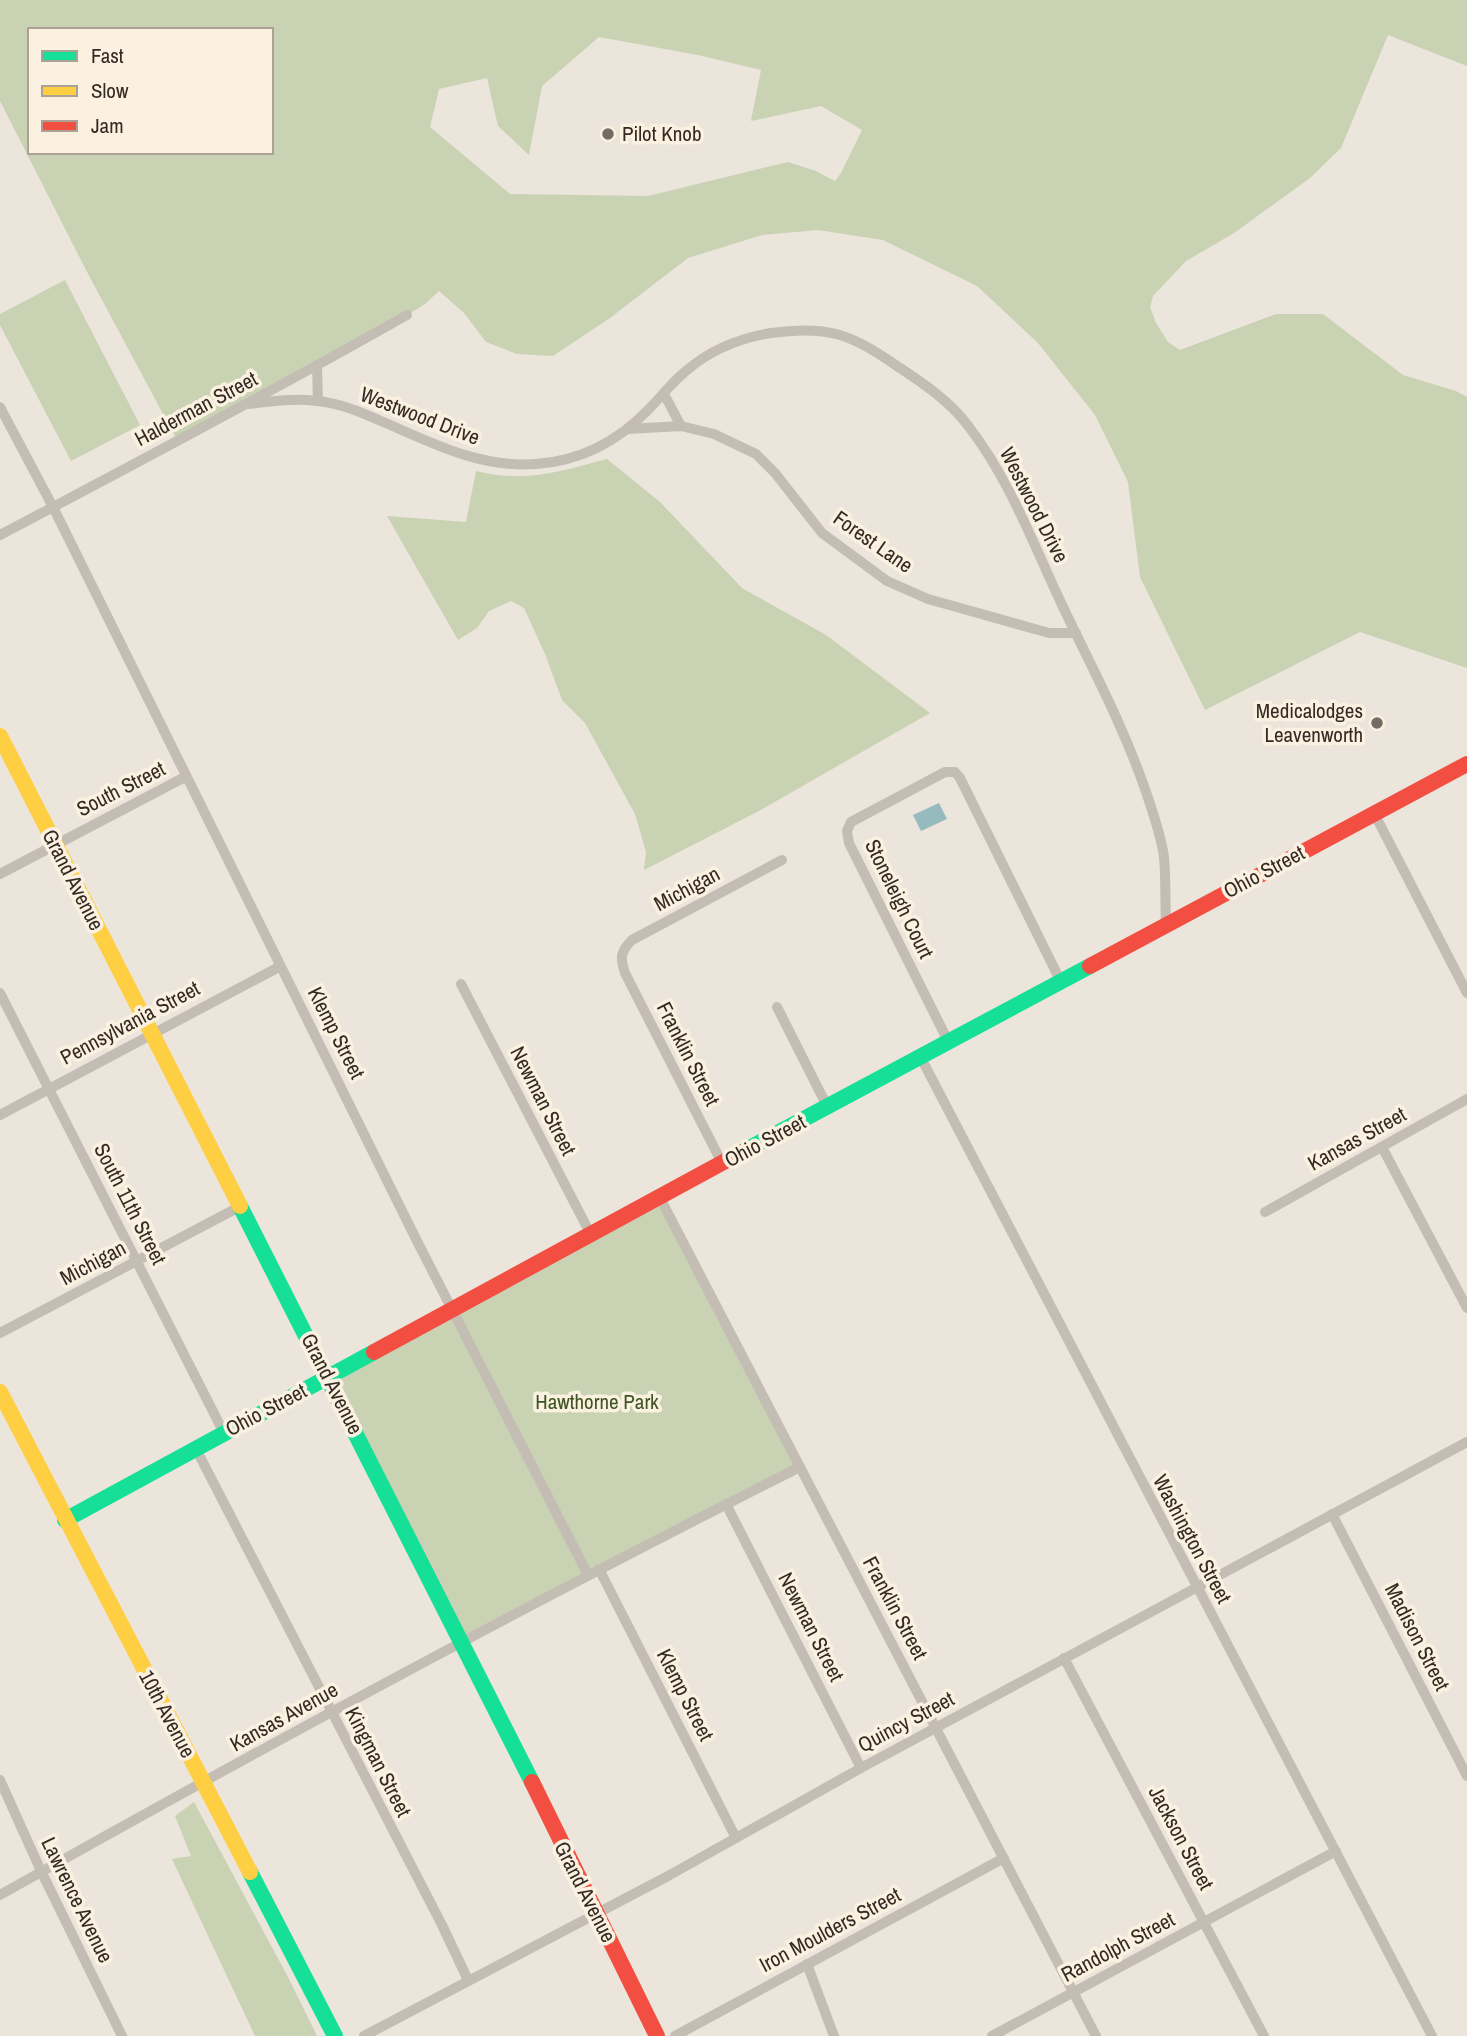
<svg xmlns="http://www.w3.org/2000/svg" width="1467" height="2036" font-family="'Archivo Narrow',sans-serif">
<rect width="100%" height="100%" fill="#ebe5db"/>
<g fill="#c9d2b3" fill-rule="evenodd">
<path d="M0 0H1467V66L1388 35 1341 148 1310 178 1234 233 1186 261 1153 296 1150 307 1156 323 1168 342 1180 350 1276 314H1323L1403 375 1456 391 1467 397V668L1360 632 1205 710 1140 577 1128 482 1095 415 1038 343 977 286 883 240 818 230 762 235 688 258 610 318 553 356 517 354 486 342 464 313 439 291 425 304 407 315 177 440 86 270 0 101ZM30 30H271V152H30ZM599 37 698 55 761 70 751 121 821 106 862 130 841 173 835 181 816 171 788 162 648 196 510 194 430 127 439 89 487 78 498 126 529 155 542 86Z"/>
<path d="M65 280 140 425 71 461 0 325V314Z"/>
<path d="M607 459 660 502 742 588 826 635 930 713 757 812 644 870 646 852 635 814 585 723 562 700 545 654 524 608 511 601 489 611 477 628 458 640 387 516 466 522 476 471C527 483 558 472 607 459Z"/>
<path d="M660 1198 800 1467 461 1642 328 1377Z"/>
<path d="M194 1802 288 1977 317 2036H255L172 1859 191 1856 175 1816Z"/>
</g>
<path fill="#96bbbe" d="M939 803 947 819 921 831 913 815Z"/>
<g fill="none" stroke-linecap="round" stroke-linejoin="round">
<g stroke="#c4bdb4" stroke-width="10">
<path d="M317 366 318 401"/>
<path d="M664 394 681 426"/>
<path d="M250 404C272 401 295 398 317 401 341 403 365 414 388 424 436 445 482 468 536 464 580 461 617 442 648 410 661 397 672 382 686 371 710 350 740 338 771 333 829 325 850 334 897 366 923 383 951 402 969 427 1010 480 1034 546 1063 607 1092 668 1124 727 1146 792 1153 813 1161 835 1164 857 1166 879 1165 902 1166 925"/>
<path d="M0 407 53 507 417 1241 588 1575"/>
<path d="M628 429 681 426 714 434 756 454 775 473 822 533 887 581 928 599 1049 633H1076"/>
<path d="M0 535C137 463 273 391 407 315"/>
<path d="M1374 813 1467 993"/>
<path d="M0 874 185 777"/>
<path d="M461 984 591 1235"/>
<path d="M0 993 224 1433"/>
<path d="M777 1007 828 1108"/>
<path d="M949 1043 849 843 847 831 851 822 945 772H955L960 778 1061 982"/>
<path d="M921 1058 1432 2036"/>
<path d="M0 1115 279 967"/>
<path d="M1382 1147 1467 1308"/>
<path d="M722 1163 625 973C620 958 620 952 632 940L782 860"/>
<path d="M660 1198 1096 2036"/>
<path d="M1265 1212 1467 1099"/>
<path d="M0 1333 241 1206"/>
<path d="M196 1449 442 1925 468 1980"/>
<path d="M726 1504 861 1768"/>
<path d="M1332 1514 1467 1776"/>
<path d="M599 1569 736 1838"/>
<path d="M1064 1658 1264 2036"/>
<path d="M0 1780 41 1871 122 2036"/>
<path d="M0 1895C263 1747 530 1603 800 1467"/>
<path d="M807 1964 834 2036"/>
<path d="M364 2036 668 1876 861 1768 1467 1442"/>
<path d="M675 2036 1004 1858"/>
<path d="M992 2036 1336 1851"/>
</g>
<g stroke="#16e098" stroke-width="16">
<path d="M742 1152 1090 966"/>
<path d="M240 1206 532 1782"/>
<path d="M65 1520 374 1352"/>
<path d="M250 1872 335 2036"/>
</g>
<g stroke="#ffcf43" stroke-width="16">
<path d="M0 736 240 1206"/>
<path d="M0 1392 250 1872"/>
</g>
<g stroke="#f24e42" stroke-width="16">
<path d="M1090 966 1467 764"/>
<path d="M374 1352 742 1152"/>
<path d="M532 1782 657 2036"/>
</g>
</g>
<g fill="#746b64" stroke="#faf1e0" stroke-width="2.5">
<circle cx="608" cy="134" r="7"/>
<circle cx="1377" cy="723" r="7"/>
</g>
<g text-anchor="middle" stroke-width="7" stroke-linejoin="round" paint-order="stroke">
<g font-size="21" fill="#342a24" stroke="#faf1e0" text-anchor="start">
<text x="622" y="141">Pilot Knob</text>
<text x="1363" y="718" text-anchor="end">Medicalodges<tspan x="1363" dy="24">Leavenworth</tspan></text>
</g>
<g font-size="21" fill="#342a24" stroke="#faf1e0">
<text transform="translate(196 409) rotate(-28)" y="7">Halderman Street</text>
<text transform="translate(420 416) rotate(21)" y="7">Westwood Drive</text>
<text transform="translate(1034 505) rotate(63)" y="7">Westwood Drive</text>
<text transform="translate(873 542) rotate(35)" y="7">Forest Lane</text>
<text transform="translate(121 789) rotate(-27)" y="7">South Street</text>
<text transform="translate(1264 872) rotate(-28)" y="7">Ohio Street</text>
<text transform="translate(73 880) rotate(63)" y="7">Grand Avenue</text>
<text transform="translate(687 889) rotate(-28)" y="7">Michigan</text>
<text transform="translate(899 899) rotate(64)" y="7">Stoneleigh Court</text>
<text transform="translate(130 1023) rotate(-28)" y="7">Pennsylvania Street</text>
<text transform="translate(336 1033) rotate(63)" y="7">Klemp Street</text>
<text transform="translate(688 1054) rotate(63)" y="7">Franklin Street</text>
<text transform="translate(543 1101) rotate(63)" y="7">Newman Street</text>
<text transform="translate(1357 1139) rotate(-29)" y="7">Kansas Street</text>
<text transform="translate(765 1141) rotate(-28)" y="7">Ohio Street</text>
<text transform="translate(130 1204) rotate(63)" y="7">South 11th Street</text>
<text transform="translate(93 1263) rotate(-28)" y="7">Michigan</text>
<text transform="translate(332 1384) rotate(63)" y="7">Grand Avenue</text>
<text transform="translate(266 1410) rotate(-28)" y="7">Ohio Street</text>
<text transform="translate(1192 1539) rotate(62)" y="7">Washington Street</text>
<text transform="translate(895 1608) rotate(62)" y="7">Franklin Street</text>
<text transform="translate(811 1627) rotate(63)" y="7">Newman Street</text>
<text transform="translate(1417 1637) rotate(63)" y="7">Madison Street</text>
<text transform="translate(685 1695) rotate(63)" y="7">Klemp Street</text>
<text transform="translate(167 1714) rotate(62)" y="7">10th Avenue</text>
<text transform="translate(284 1717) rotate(-29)" y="7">Kansas Avenue</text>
<text transform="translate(906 1722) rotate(-28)" y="7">Quincy Street</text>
<text transform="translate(378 1762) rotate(63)" y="7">Kingman Street</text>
<text transform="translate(1181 1838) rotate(62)" y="7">Jackson Street</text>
<text transform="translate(585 1892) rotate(63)" y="7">Grand Avenue</text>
<text transform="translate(77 1900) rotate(64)" y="7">Lawrence Avenue</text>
<text transform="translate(830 1930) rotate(-28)" y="7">Iron Moulders Street</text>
<text transform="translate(1118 1947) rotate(-28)" y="7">Randolph Street</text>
</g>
<g font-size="21" fill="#3f5425" stroke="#faf1e0">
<text x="597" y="1409">Hawthorne Park</text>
</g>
</g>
<rect x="28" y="28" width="245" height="126" fill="#faf1e0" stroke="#aba195" stroke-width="2"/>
<rect x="42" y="51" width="35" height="10" fill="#16e098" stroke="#aba195" stroke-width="2"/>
<text x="91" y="63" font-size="21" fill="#342a24">Fast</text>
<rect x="42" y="86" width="35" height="10" fill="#ffcf43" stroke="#aba195" stroke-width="2"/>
<text x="91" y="98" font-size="21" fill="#342a24">Slow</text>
<rect x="42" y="121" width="35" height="10" fill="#f24e42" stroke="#aba195" stroke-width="2"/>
<text x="91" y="133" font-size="21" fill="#342a24">Jam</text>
</svg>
